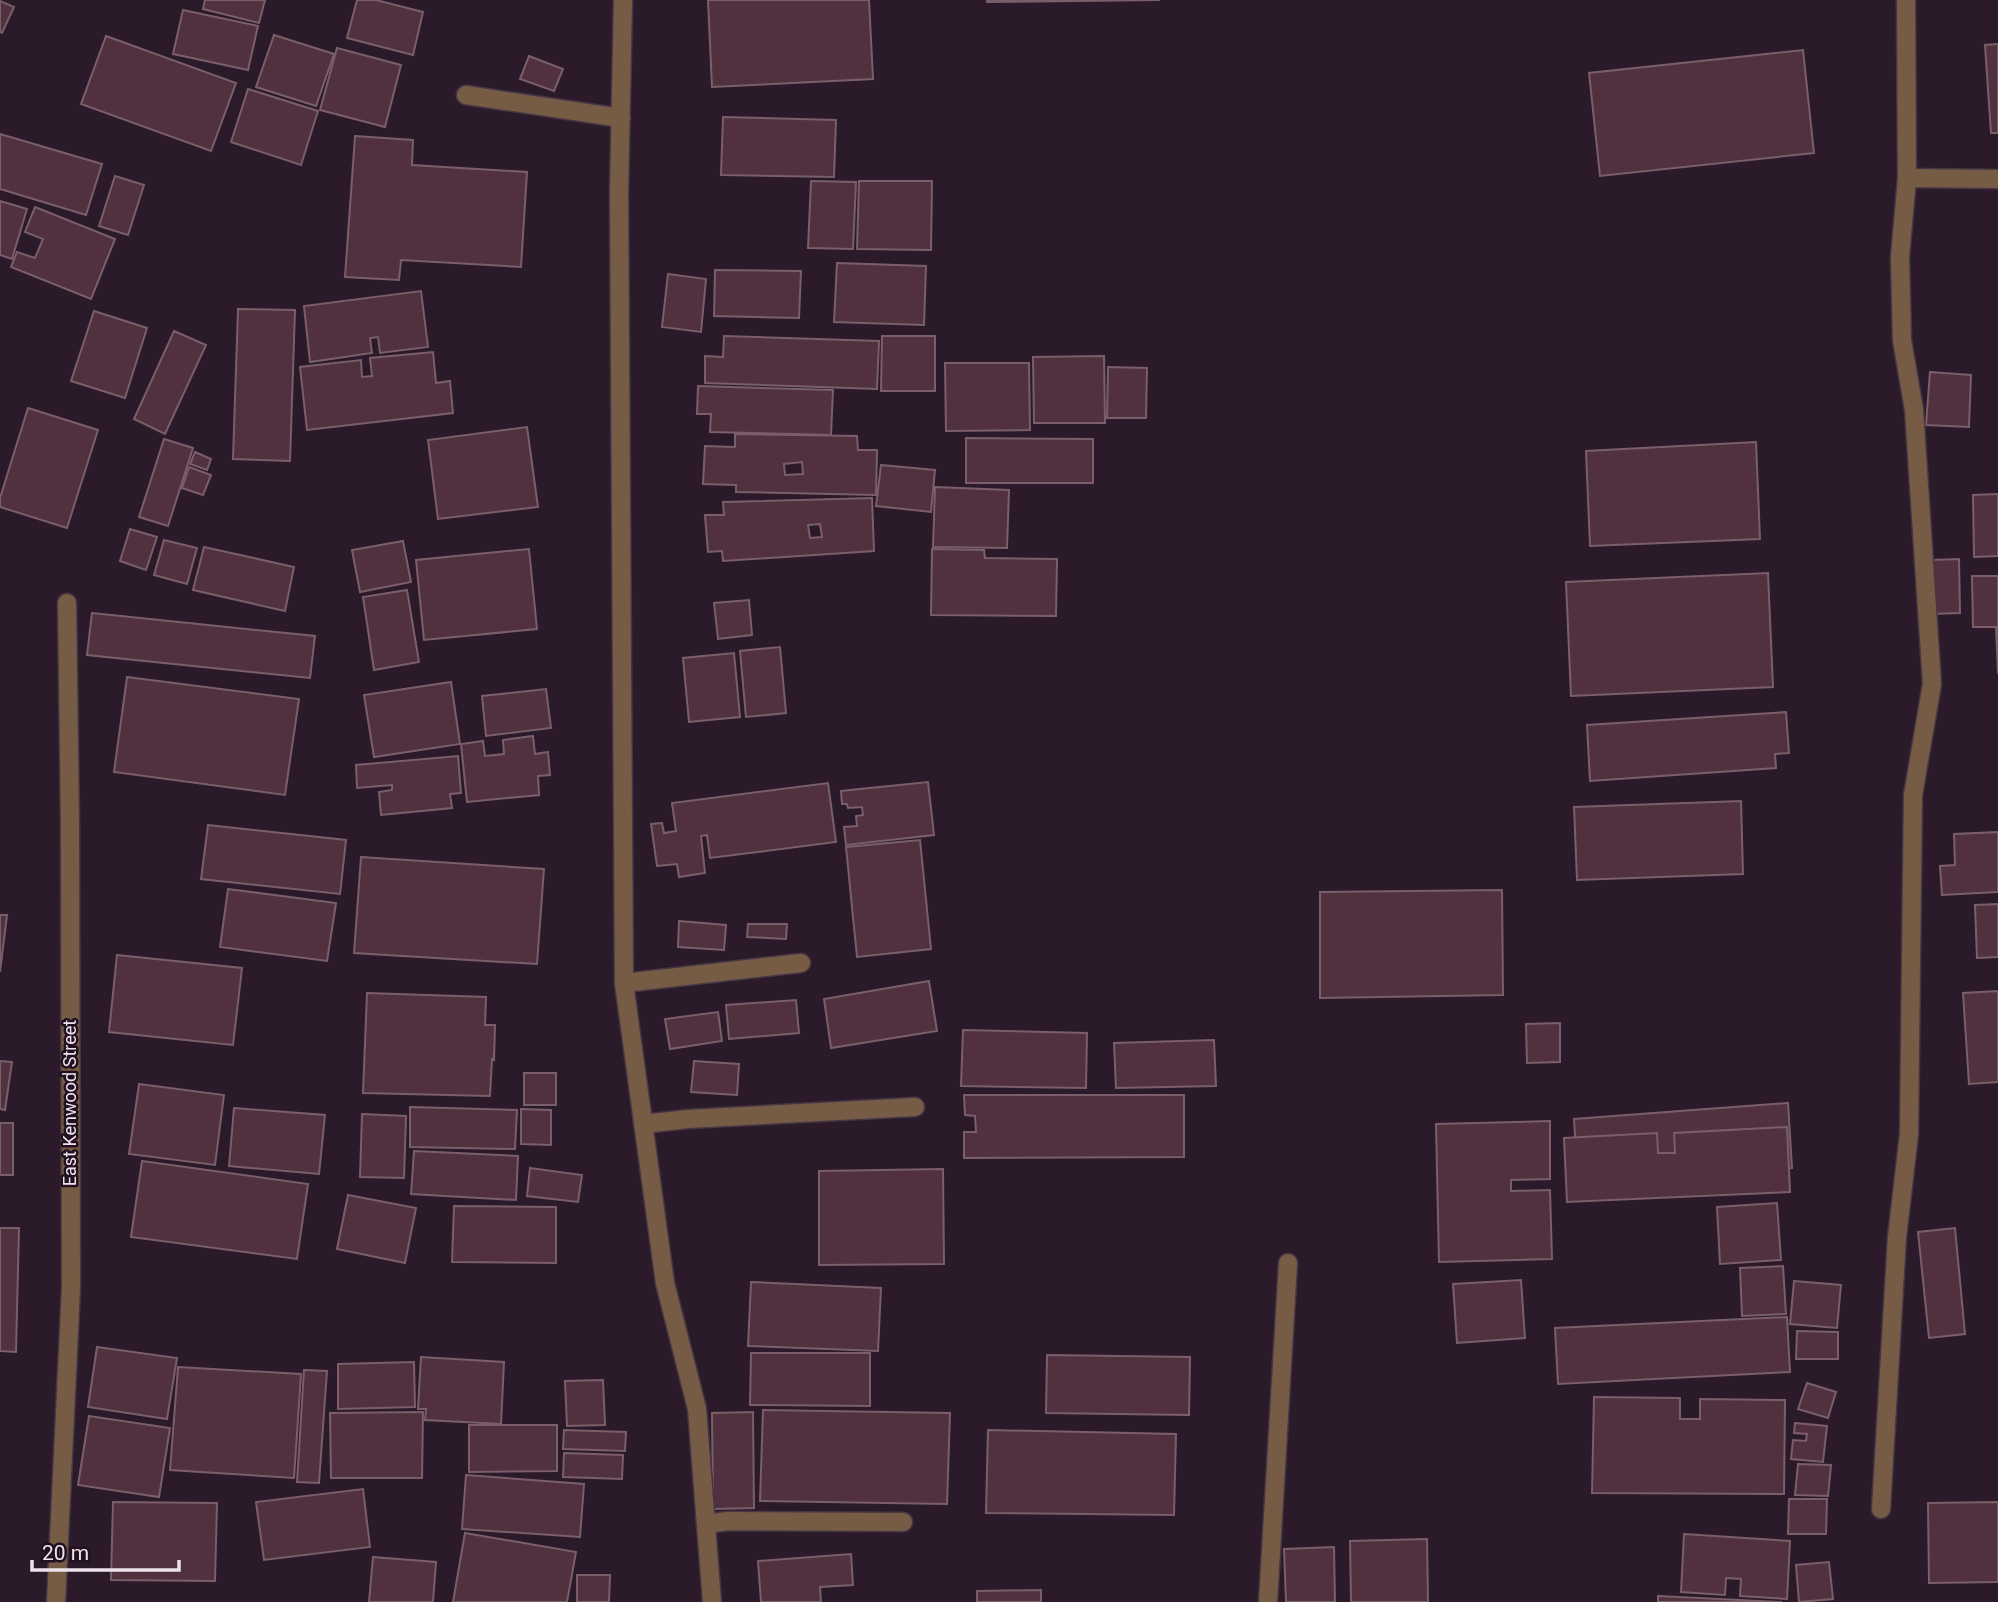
<svg xmlns="http://www.w3.org/2000/svg" width="1998" height="1602" font-family="Roboto,sans-serif">
<rect width="100%" height="100%" fill="#2b1a2a"/>
<g fill="#51313f" stroke="#7a5f6a" stroke-width="2" fill-rule="evenodd">
<path d="M205 0H265L259 23 203 9Z"/>
<path d="M357 0H376L423 12 413 55 347 38Z"/>
<path d="M708 0H869L873 79 712 87Z"/>
<path d="M987 0H1160L987 2Z"/>
<path d="M0 1 14 7 2 33 0 32Z"/>
<path d="M183 10 258 26 248 70 173 54Z"/>
<path d="M274 35 334 54 316 106 256 87Z"/>
<path d="M106 36 236 83 211 151 81 104Z"/>
<path d="M1998 44V133H1991L1985 45Z"/>
<path d="M337 48 401 65 385 127 320 110Z"/>
<path d="M1803 50 1814 153 1600 176 1589 73Z"/>
<path d="M529 56 563 69 554 91 520 79Z"/>
<path d="M248 89 318 111 301 165 231 142Z"/>
<path d="M723 117 836 120 834 177 721 175Z"/>
<path d="M0 134 102 164 86 215 0 189Z"/>
<path d="M355 136 413 140 412 165 527 172 521 267 401 260 399 280 345 277Z"/>
<path d="M115 176 144 185 128 235 99 226Z"/>
<path d="M811 181 856 182 853 249 808 248Z"/>
<path d="M859 181H932L931 250 857 249Z"/>
<path d="M0 201 27 209 12 259 0 255Z"/>
<path d="M35 207 115 239 91 299 11 267 17 252 35 258 43 239 25 232Z"/>
<path d="M837 263 926 266 924 325 834 322Z"/>
<path d="M715 270 801 271 799 318 714 316Z"/>
<path d="M668 274 706 279 701 332 662 327Z"/>
<path d="M421 291 428 347 380 353 378 337 370 338 372 353 310 362 304 306Z"/>
<path d="M238 309 295 310 290 461 233 459Z"/>
<path d="M94 311 147 328 125 398 71 381Z"/>
<path d="M174 331 206 345 165 434 134 419Z"/>
<path d="M724 336 879 341 877 389 705 383V356L723 357Z"/>
<path d="M882 336H935V391H881Z"/>
<path d="M433 352 436 383 450 381 453 413 307 430 300 367 361 360 362 377 372 376 370 358Z"/>
<path d="M1104 356 1105 423H1034L1033 357Z"/>
<path d="M945 363H1029L1030 430 946 431Z"/>
<path d="M1108 367 1147 368 1146 418H1107Z"/>
<path d="M1930 372 1971 375 1969 427 1926 425Z"/>
<path d="M698 386 833 390 831 435 710 432 711 414H697Z"/>
<path d="M28 408 98 430 67 528 0 507V498Z"/>
<path d="M527 427 538 507 438 519 428 440Z"/>
<path d="M735 434 857 436 858 450H877L876 495 736 492V485L703 484 705 446 735 447ZM802 462 803 474 785 475 784 464Z"/>
<path d="M966 438 1093 439V483H966Z"/>
<path d="M164 439 193 448 168 526 139 517Z"/>
<path d="M1756 442 1760 539 1590 546 1586 451Z"/>
<path d="M195 452 211 459 207 470 190 464Z"/>
<path d="M881 465 935 470 931 512 876 506Z"/>
<path d="M189 467 211 475 203 495 182 488Z"/>
<path d="M935 487 1009 490 1007 548 933 547Z"/>
<path d="M1998 494V556L1974 557 1973 495Z"/>
<path d="M872 498 874 551 723 561 722 551 708 552 705 515H724L723 502ZM820 524 822 537 810 538 808 525Z"/>
<path d="M130 529 157 537 146 570 120 561Z"/>
<path d="M164 540 197 548 187 584 154 575Z"/>
<path d="M403 541 411 582 360 592 352 550Z"/>
<path d="M204 547 294 567 285 611 193 590Z"/>
<path d="M529 549 537 629 424 640 416 560Z"/>
<path d="M932 549 984 550 985 558 1057 559 1056 616 931 615Z"/>
<path d="M1959 559 1960 613 1931 614 1930 560Z"/>
<path d="M1768 573 1773 687 1571 696 1566 582Z"/>
<path d="M1972 576H1998V674L1996 627H1973Z"/>
<path d="M407 590 419 662 374 670 363 597Z"/>
<path d="M749 600 752 635 718 639 714 603Z"/>
<path d="M92 613 315 636 310 678 87 655Z"/>
<path d="M780 647 786 713 746 717 740 651Z"/>
<path d="M734 653 740 717 689 722 683 658Z"/>
<path d="M127 677 299 699 285 795 114 772Z"/>
<path d="M451 682 460 744 374 757 364 695Z"/>
<path d="M546 689 551 728 486 736 482 696Z"/>
<path d="M1786 712 1789 753 1775 754 1776 768 1590 781 1587 725Z"/>
<path d="M533 736 535 754 548 752 550 775 538 776 539 795 467 802 461 744 483 741 485 756 504 754 503 740Z"/>
<path d="M458 756 461 793 450 794 452 808 381 815 379 792 392 790V785L357 788 356 765Z"/>
<path d="M928 782 934 835 846 845 844 827 857 826 856 816 863 815 862 807 848 808 847 804H842L841 791Z"/>
<path d="M828 783 836 842 710 858 707 835 701 836 705 873 679 877 677 864 657 866 651 824 662 823 664 833 676 831 672 803Z"/>
<path d="M1741 801 1743 874 1577 880 1574 807Z"/>
<path d="M208 825 346 840 340 894 201 879Z"/>
<path d="M1998 832V892L1942 895 1940 866 1955 865 1954 834Z"/>
<path d="M920 840 931 949 857 957 846 847Z"/>
<path d="M361 857 544 869 537 964 354 953Z"/>
<path d="M228 889 336 903 327 961 220 947Z"/>
<path d="M1502 890 1503 995 1320 998V892Z"/>
<path d="M1998 904V957L1977 958 1975 905Z"/>
<path d="M0 915H7L0 972Z"/>
<path d="M679 921 726 925 724 950 678 947Z"/>
<path d="M748 924H787L786 939 747 937Z"/>
<path d="M117 955 242 968 233 1045 109 1032Z"/>
<path d="M929 981 937 1031 831 1048 824 999Z"/>
<path d="M1998 991V1082L1969 1084 1963 993Z"/>
<path d="M367 993 486 997 485 1025H495L494 1060 492 1059 490 1096 363 1093Z"/>
<path d="M796 1000 799 1033 729 1039 726 1005Z"/>
<path d="M718 1012 722 1041 670 1049 665 1019Z"/>
<path d="M1560 1023V1062L1527 1063 1526 1024Z"/>
<path d="M963 1030 1087 1033 1086 1088 961 1086Z"/>
<path d="M1214 1040 1216 1086 1116 1088 1114 1043Z"/>
<path d="M0 1061 12 1062 5 1110 0 1109Z"/>
<path d="M694 1061 739 1064 737 1095 691 1092Z"/>
<rect x="524" y="1073" width="32" height="32"/>
<path d="M139 1084 224 1095 215 1165 129 1154Z"/>
<path d="M964 1095H1184V1157L964 1158V1132H976L975 1116 965 1115Z"/>
<path d="M1788 1103 1792 1168 1578 1184 1574 1119Z"/>
<path d="M410 1107 517 1110 515 1149 410 1147Z"/>
<path d="M234 1108 325 1115 319 1174 229 1166Z"/>
<path d="M521 1109 551 1110V1145L521 1144Z"/>
<path d="M362 1114 406 1116 404 1178 360 1177Z"/>
<path d="M1550 1121V1179L1511 1180V1191L1550 1190 1552 1259 1439 1262 1436 1124Z"/>
<rect x="0" y="1123" width="13" height="52"/>
<path d="M1787 1127 1790 1192 1567 1202 1564 1138 1657 1133 1658 1153H1675L1674 1133Z"/>
<path d="M414 1151 518 1156 516 1200 411 1194Z"/>
<path d="M142 1161 308 1184 297 1259 131 1237Z"/>
<path d="M530 1168 582 1175 578 1202 527 1196Z"/>
<path d="M943 1169 944 1264 819 1265V1171Z"/>
<path d="M348 1195 416 1208 405 1263 337 1249Z"/>
<path d="M1777 1203 1781 1260 1720 1264 1717 1207Z"/>
<path d="M454 1206 556 1207V1263L452 1262Z"/>
<path d="M0 1228H19L16 1352 0 1351Z"/>
<path d="M1955 1228 1965 1334 1929 1338 1918 1232Z"/>
<path d="M1783 1266 1786 1314 1742 1316 1740 1268Z"/>
<path d="M1521 1280 1525 1338 1457 1343 1453 1284Z"/>
<path d="M1794 1281 1841 1285 1837 1328 1790 1324Z"/>
<path d="M751 1282 881 1288 878 1351 748 1346Z"/>
<path d="M1787 1317 1790 1372 1558 1384 1555 1328Z"/>
<path d="M1797 1331 1838 1332V1359H1796Z"/>
<path d="M97 1347 177 1358 167 1419 88 1407Z"/>
<path d="M751 1353H870V1406L750 1405Z"/>
<path d="M1047 1355 1190 1357 1189 1415 1046 1413Z"/>
<path d="M421 1357 504 1362 501 1424 425 1420 426 1409H418Z"/>
<path d="M414 1362 415 1407 338 1409V1364Z"/>
<path d="M178 1367 301 1374 294 1478 170 1470Z"/>
<path d="M304 1370 327 1371 319 1483 297 1482Z"/>
<path d="M603 1380 605 1425 567 1426 565 1381Z"/>
<path d="M1807 1383 1836 1392 1828 1418 1798 1409Z"/>
<path d="M1594 1397 1680 1398V1419H1700V1399L1785 1400 1784 1494 1592 1493Z"/>
<path d="M763 1410 950 1413 947 1504 760 1501Z"/>
<path d="M423 1412 422 1478H331L330 1413Z"/>
<path d="M753 1412 754 1508 713 1509 712 1413Z"/>
<path d="M89 1416 170 1428 159 1497 78 1485Z"/>
<path d="M1795 1423 1827 1426 1823 1462 1791 1459 1793 1440 1806 1441 1807 1434 1794 1433Z"/>
<path d="M469 1425H557V1471L469 1472Z"/>
<path d="M564 1430 626 1432 625 1451 563 1449Z"/>
<path d="M988 1430 1176 1434 1174 1515 986 1513Z"/>
<path d="M564 1453 623 1455 622 1479 563 1477Z"/>
<path d="M1798 1464 1831 1465 1828 1496 1795 1495Z"/>
<path d="M466 1475 584 1484 580 1537 462 1529Z"/>
<path d="M363 1489 370 1547 264 1560 256 1502Z"/>
<path d="M1789 1499H1827L1826 1534H1788Z"/>
<path d="M113 1502 217 1503 215 1581 111 1580Z"/>
<path d="M1998 1502V1582L1929 1583 1928 1503Z"/>
<path d="M465 1533 576 1552 567 1602H453Z"/>
<path d="M1684 1534 1790 1541 1787 1599 1740 1596 1741 1579 1726 1578 1725 1595 1681 1592Z"/>
<path d="M1427 1539 1428 1602H1351L1350 1541Z"/>
<path d="M1334 1547 1335 1602H1286L1284 1549Z"/>
<path d="M851 1554 853 1585 820 1587 821 1602H761L758 1561Z"/>
<path d="M373 1557 436 1562 433 1602H369Z"/>
<path d="M1829 1562 1833 1599 1799 1602 1796 1565Z"/>
<path d="M577 1575H610L609 1602H577Z"/>
<path d="M1041 1590V1602H977V1591Z"/>
<path d="M1658 1596 1782 1602H1658Z"/>
</g>
<g fill="none" stroke-linecap="round" stroke-linejoin="round">
<defs>
<g id="lane">
<path d="M466 95 621 118"/>
<path d="M624 983 801 963"/>
<path d="M643 1124 688 1119 915 1107"/>
<path d="M706 1524 728 1521 903 1522"/>
</g>
<g id="street">
<path d="M623 0 619 194 624 983 665 1283 697 1409 712 1602"/>
<path d="M1907 178 1998 179"/>
<path d="M1881 1509 1897 1237 1909 1134 1913 795 1932 684 1914 410 1902 340 1900 257 1907 178 1906 0"/>
<path d="M56 1602 71 1288 70 825 67 603"/>
<path d="M1268 1602 1288 1263"/>
</g>
</defs>
<use href="#lane" stroke="#463645" stroke-width="21"/>
<use href="#street" stroke="#463645" stroke-width="21"/>
<use href="#lane" stroke="#765c44" stroke-width="18"/>
<use href="#street" stroke="#765c44" stroke-width="18"/>
</g>
<g text-anchor="middle" stroke-width="5" stroke-linejoin="round" paint-order="stroke">
<g font-size="18" fill="#eee2ed" stroke="#211120">
<text transform="translate(70 1103) rotate(-90)" y="6">East Kenwood Street</text>
</g>
</g>
<path d="M32 1560v10h147v-10" fill="none" stroke="#eee2ed" stroke-width="3.5"/>
<text x="42" y="1560" font-size="21" fill="#eee2ed" stroke="#211120" stroke-width="5" paint-order="stroke">20 m</text>
</svg>
